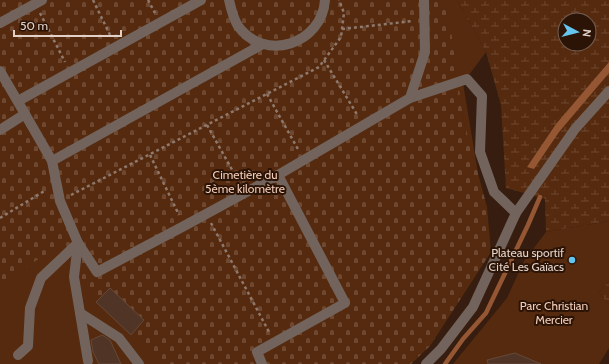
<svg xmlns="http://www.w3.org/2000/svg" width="609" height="364" font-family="Cabin,sans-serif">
<defs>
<pattern id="wetland-marsh" width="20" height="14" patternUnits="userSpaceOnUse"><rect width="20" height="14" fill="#562a0e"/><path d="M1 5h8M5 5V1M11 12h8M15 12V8" fill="none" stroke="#6e4830"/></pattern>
<pattern id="cemetery-stones" width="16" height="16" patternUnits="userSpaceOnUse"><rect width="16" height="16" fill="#562a0e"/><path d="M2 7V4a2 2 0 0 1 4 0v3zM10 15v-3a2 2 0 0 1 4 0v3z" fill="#6e4830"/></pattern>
</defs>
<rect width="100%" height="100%" fill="#361d0f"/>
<g fill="#562a0e">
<path d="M439 0H457L486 52 463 83 478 173 480 201Z"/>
<path d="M40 194 252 364H0V218Z"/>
<path d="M609 221V281L599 293 609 304V348L599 364H453L507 298 524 261 546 232Z"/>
</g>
<g fill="url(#wetland-marsh)" fill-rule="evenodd">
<path d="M457 0H609V221L546 232 545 199 506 188 501 105 486 52ZM565 20H589V44H565Z"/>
<path d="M609 281V304L599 293Z"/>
</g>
<path fill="url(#cemetery-stones)" d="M0 0H445L448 9 463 118 487 207 491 252 430 346 411 364H160V361L96 301 78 277 65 242 0 284Z"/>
<path fill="#955733" d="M609 62V73L559 132 534 169 527 167 556 124Z"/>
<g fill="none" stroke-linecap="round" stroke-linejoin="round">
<path stroke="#955733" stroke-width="4.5" d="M445 364 463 339 486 313 528 225 540 197"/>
</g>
<g fill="#503526" stroke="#654839">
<path d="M110 288 144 320 131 335 96 302Z"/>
<path d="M102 335 110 340 121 364H99L93 352 91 340Z"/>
<path d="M515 353 541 364H488L487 360Z"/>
</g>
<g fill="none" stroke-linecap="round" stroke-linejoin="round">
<g stroke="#8e796e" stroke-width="2.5" stroke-dasharray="3 3" stroke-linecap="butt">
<path d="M93 0 111 37"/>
<path d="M148 0 155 13"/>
<path d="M40 13 65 62"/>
<path d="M342 29 413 21"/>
<path d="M324 60 358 116"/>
<path d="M267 94 299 151"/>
<path d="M207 125 240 184"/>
<path d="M150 155 179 215"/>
<path d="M71 195 319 67 341 37 344 13 339 0"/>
<path d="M0 218 46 190"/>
<path d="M211 223 269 332"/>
</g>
<g stroke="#72645d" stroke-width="10">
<path d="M229 0C231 9 233 18 238 26 265 63 322 44 325 0"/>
<path d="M0 23 42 0"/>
<path d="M0 71 25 114"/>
<path d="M410 98 467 79 482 96 480 152 494 192 516 213"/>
<path d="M18 101 201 0"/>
<path d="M0 130 25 114 52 161 60 201 78 243 74 277 88 361"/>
<path d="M52 161 263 44"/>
<path d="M80 313 119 338 139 364"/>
<path d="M18 355 28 346 30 308 41 278 78 243 97 272 184 226 278 175 410 98 425 52 424 0"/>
<path d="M262 364 257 352 345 303 278 175"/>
<path d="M426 364 441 349 473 307 516 213 575 129 609 91"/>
</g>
</g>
<circle fill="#65c5ef" stroke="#2b1406" stroke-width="1.5" cx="572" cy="260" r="4"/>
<g text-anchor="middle" stroke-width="4" stroke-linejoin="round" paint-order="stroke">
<g font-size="12" fill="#f2ccb9" stroke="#2b1406">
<text x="245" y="179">Cimetière du<tspan x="245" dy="14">5ème kilomètre</tspan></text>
<text x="554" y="310">Parc Christian<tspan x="554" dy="14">Mercier</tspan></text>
</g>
<g font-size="12" fill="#e2d1c8" stroke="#2b1406" text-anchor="end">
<text x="564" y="257">Plateau sportif<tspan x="564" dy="14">Cité Les Gaïacs</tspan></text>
</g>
</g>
<g transform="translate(577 32) rotate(97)"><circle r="19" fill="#2b1406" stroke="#746054"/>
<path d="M0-3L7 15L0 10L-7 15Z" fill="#65c5ef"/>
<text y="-6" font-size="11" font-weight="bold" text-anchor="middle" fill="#e2d1c8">N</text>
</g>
<path d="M14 30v6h107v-6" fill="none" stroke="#e2d1c8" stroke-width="2"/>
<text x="20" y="30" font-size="12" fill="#e2d1c8" stroke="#2b1406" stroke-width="3" paint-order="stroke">50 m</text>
</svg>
